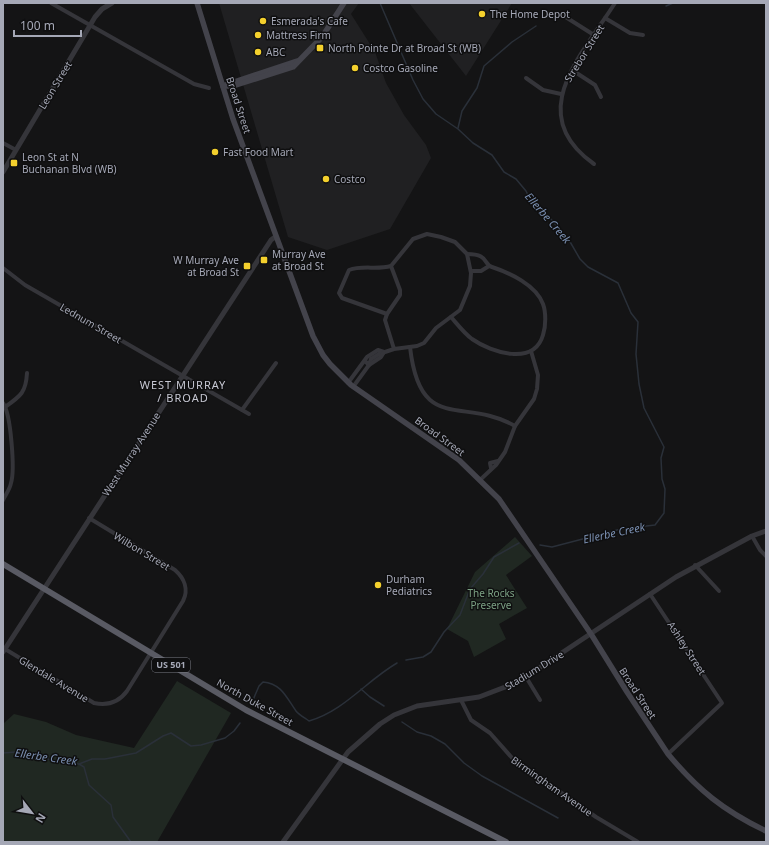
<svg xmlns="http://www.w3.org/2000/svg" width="769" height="845" font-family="'Noto Sans',sans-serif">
<rect width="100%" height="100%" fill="#141415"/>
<g fill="#202022">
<path d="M219 3H359L351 14 375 52 386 83 404 115 426 145 431 158 390 229 327 250 288 237Z"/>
<path d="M409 3H512L466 76Z"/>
</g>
<g fill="#202822">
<path d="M515 537 532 556 506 575 527 608 499 624 506 639 474 657 468 641 447 629 475 572Z"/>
<path d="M177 681 231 713 157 842H3V724L14 714 46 722 76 735 134 748Z"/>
</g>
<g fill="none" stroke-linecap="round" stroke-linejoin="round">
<g stroke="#2a3039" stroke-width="1.5">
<path d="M380 3 413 80 423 99 436 114 458 129 473 143 492 155 504 172 516 179 526 191 533 205 549 217 569 240 580 259 588 267 618 283 631 313 638 322 636 354 639 384 644 408 664 447 661 458 662 479 665 489 664 513 655 525 621 529 552 547 540 545"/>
<path d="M666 6 673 3"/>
<path d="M458 128 462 111 477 88 484 66 512 42 536 26"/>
<path d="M406 660 423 657 431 652 444 632 460 615 470 589 483 574 494 557 519 543"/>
<path d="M361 689 370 697 384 706"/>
<path d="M253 700 259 686 263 682C282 684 286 697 296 711 299 715 305 718 309 721 344 711 366 681 397 663"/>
<path d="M402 722 417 732 431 736 445 744 464 763 482 776 558 818"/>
<path d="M3 753 16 752 71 764H79L92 759H105L136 753 163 736 171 733 191 746 201 745 225 738 234 731 240 723"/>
<path d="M79 764 84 767 89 785 111 805 113 817 131 842"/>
</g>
<g stroke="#35353a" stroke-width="4">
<path d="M51 3 194 84 209 88"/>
<path d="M564 16 594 35"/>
<path d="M605 18 630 33 643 35"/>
<path d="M572 70 595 85 601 97"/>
<path d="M526 78 543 90 561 94"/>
<path d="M3 143 16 150"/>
<path d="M594 164C523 114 582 55 615 3"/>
<path d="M3 268 25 285 249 414"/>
<path d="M471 271H481L489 266"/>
<path d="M387 314 342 298 339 293 349 270C362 265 377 270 391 266"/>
<path d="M451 317C458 325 464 333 472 339 492 353 534 366 543 335 546 326 546 312 543 304 536 285 510 273 492 267 483 264 489 254 467 254"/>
<path d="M410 347C420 435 463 396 515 426"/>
<path d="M365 361 369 365 371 359 379 354 394 349 417 346 424 343 436 328 460 310 470 286 471 273 467 254 455 242 441 237 427 234 413 239 391 266 400 290V295L387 314 385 320 394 349"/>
<path d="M348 383 367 357 378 350 384 352"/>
<path d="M353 387 369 365 381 357 384 352"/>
<path d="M3 403C11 414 15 470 11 483 10 489 6 494 3 500"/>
<path d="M5 407C21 396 26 392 27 373"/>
<path d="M242 410 276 363"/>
<path d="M491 468 490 463 498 461"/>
<path d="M481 479 496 465 505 452 515 426 534 399 537 389 538 375 531 351"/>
<path d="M752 536 760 550 766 556"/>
<path d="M695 565 719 591"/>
<path d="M650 594 722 703 668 754"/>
<path d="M5 649 94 703C108 706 119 702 127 691L183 601C189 589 184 578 175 570L89 518"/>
<path d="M526 677 540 700"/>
<path d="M461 700 471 720 490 733 513 759 596 817 638 842"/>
</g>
<g stroke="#35353a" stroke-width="5">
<path d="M3 172 95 17 102 9 112 3"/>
<path d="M3 652 271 240 275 237"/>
<path d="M283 842 348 752 380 724 394 715 417 706 479 697 518 682 676 577 752 536 766 531"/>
</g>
<g stroke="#43434b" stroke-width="5.5">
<path d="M197 3 233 119 313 336 323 355 330 364 351 385 459 460 499 499 591 634 627 692 668 754C698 790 724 811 766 831"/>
<path d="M225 85 297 61"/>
<path d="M223 86H233L293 67 322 37 344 3"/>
</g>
<path stroke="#595a63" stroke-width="6" d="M3 564 246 710 506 842"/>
</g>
<g fill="#f4d02d" stroke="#0f0f10" stroke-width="1.5">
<circle cx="482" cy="14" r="4"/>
<circle cx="263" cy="21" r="4"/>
<circle cx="258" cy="35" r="4"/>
<rect x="316" y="44" width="8" height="8" rx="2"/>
<circle cx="258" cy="52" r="4"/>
<circle cx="355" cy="68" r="4"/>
<circle cx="215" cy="152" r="4"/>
<rect x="10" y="159" width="8" height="8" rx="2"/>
<circle cx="326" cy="179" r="4"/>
<rect x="260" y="256" width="8" height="8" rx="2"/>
<rect x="243" y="262" width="8" height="8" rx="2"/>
<circle cx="378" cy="585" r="4"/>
</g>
<g text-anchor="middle" stroke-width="3" stroke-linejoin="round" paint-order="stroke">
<rect fill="#0f0f10" stroke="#787a84" stroke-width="1" x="152" y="658" width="38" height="14" rx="3"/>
<g font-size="9" font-weight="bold" fill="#a5a8b6">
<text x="171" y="668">US 501</text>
</g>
<g font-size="10" fill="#a5a8b6" stroke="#0f0f10" text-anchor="start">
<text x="490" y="18">The Home Depot</text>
<text x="271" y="25">Esmerada's Cafe</text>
<text x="266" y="39">Mattress Firm</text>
<text x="328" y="52">North Pointe Dr at Broad St (WB)</text>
<text x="266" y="56">ABC</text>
<text x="363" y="72">Costco Gasoline</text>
<text x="223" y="156">Fast Food Mart</text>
<text x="22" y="161">Leon St at N<tspan x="22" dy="12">Buchanan Blvd (WB)</tspan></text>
<text x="334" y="183">Costco</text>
<text x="272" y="258">Murray Ave<tspan x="272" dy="12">at Broad St</tspan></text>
<text x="239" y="264" text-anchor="end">W Murray Ave<tspan x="239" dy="12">at Broad St</tspan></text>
<text x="386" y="583">Durham<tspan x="386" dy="12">Pediatrics</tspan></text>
</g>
<g font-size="10" fill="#a5a8b6" stroke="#0f0f10">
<text transform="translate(584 53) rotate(-58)" y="4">Strebor Street</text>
<text transform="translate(55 85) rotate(-59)" y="4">Leon Street</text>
<text transform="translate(239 105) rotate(72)" y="4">Broad Street</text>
<text transform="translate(91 323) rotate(30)" y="4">Lednum Street</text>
<text transform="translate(440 436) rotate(36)" y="4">Broad Street</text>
<text transform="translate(131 454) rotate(-57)" y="4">West Murray Avenue</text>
<text transform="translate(142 551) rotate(31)" y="4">Wilbon Street</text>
<text transform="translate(687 648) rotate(57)" y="4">Ashley Street</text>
<text transform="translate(534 670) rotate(-31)" y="4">Stadium Drive</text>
<text transform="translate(54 679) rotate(31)" y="4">Glendale Avenue</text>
<text transform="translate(638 693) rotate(57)" y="4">Broad Street</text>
<text transform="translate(255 702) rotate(29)" y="4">North Duke Street</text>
<text transform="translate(552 786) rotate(35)" y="4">Birmingham Avenue</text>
</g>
<g font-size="10" fill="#7ca184" stroke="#0f0f10">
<text x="491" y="597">The Rocks<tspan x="491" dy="12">Preserve</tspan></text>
</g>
<g font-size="11" font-style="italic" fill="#7b90b2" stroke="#0f0f10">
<text transform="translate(548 218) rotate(49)" y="4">Ellerbe Creek</text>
<text transform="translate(614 533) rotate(-12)" y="4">Ellerbe Creek</text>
<text transform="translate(46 757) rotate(8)" y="4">Ellerbe Creek</text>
</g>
<g font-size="11" letter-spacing="1" fill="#c6c7d2" stroke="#0f0f10">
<text x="183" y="389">WEST MURRAY<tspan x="183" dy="13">/ BROAD</tspan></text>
</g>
</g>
<rect width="769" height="845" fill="none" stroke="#a5a8b6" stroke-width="8"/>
<g transform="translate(32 813) rotate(121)" stroke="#0f0f10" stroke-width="3" paint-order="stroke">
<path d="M0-3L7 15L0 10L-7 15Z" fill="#a5a8b6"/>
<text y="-6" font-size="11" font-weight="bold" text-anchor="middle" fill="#a5a8b6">N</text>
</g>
<path d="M14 30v6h67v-6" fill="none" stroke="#a5a8b6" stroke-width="2"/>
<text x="20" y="30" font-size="12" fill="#a5a8b6" stroke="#0f0f10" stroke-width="3" paint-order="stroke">100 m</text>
</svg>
